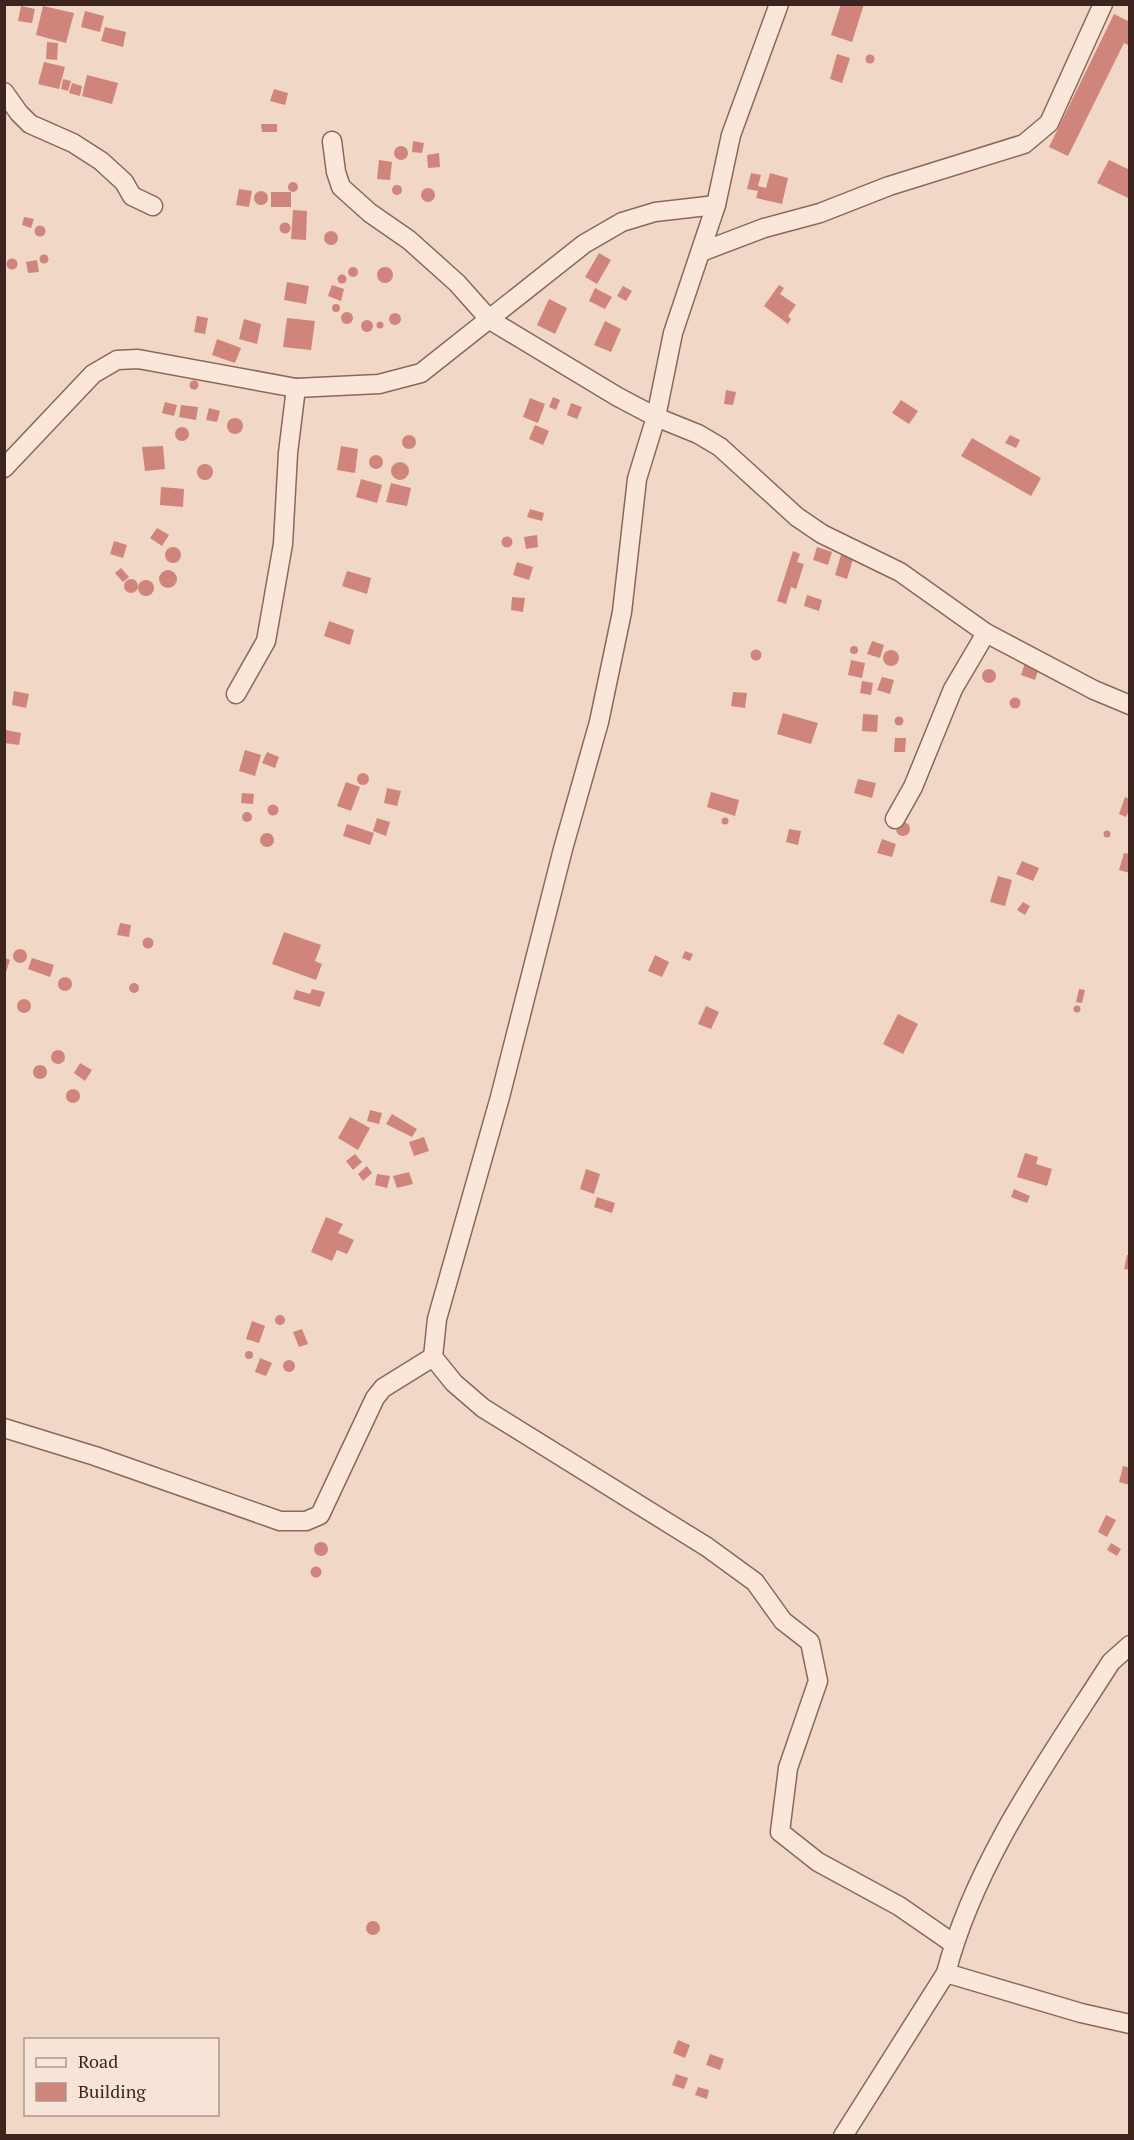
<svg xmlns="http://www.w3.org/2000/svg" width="1134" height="2140" font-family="'PT Serif',serif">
<rect width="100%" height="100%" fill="#f0d7c6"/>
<g fill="#cf857b">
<path d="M841 4H864L852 42 831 35Z"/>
<path d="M21 6 35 9 32 23 18 21Z"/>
<path d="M43 6 74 13 66 43 36 35Z"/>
<path d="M85 11 104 16 100 32 81 27Z"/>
<path d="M1114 14 1130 22V46L1124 43 1068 156 1049 147Z"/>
<path d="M105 27 126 32 123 47 101 41Z"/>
<path d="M47 42 58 43 57 60 46 59Z"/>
<path d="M837 54 850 58 842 83 830 79Z"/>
<circle cx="870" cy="59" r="4.5"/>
<path d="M44 62 65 67 59 89 38 84Z"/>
<path d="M87 75 118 83 112 104 82 96Z"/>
<path d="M63 79 71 81 68 91 61 89Z"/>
<path d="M72 83 82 86 80 96 69 93Z"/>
<path d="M274 89 288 93 285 105 270 101Z"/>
<path d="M261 124H277V132H262Z"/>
<path d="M413 141 424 143 422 153 412 152Z"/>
<circle cx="401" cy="153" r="7"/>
<path d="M439 153 440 167 428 168 427 155Z"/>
<path d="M379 160 392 162 390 180 377 179Z"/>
<path d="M1109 160 1130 170V199L1097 183Z"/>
<path d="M751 173 761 175 758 186 766 188 770 173 788 178 782 204 756 198 758 191 747 189Z"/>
<circle cx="293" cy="187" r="5"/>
<circle cx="397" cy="190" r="5"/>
<circle cx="428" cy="195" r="7"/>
<path d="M239 189 252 191 249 207 236 205Z"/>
<circle cx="261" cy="198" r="7"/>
<rect x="271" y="192" width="20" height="15"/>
<path d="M293 210 307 211 306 240 291 239Z"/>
<path d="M24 217 34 219 31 228 22 225Z"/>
<circle cx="285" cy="228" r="5.5"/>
<circle cx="40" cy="231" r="5.5"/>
<circle cx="331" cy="238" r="7"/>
<path d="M599 253 611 260 597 284 585 277Z"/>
<circle cx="44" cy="259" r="4.5"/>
<circle cx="12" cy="264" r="5.5"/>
<path d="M37 260 39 272 28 273 26 262Z"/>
<circle cx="353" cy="272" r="5"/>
<circle cx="385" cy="275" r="8"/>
<circle cx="342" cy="279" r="4.5"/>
<path d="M287 282 309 286 306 304 284 300Z"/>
<path d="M332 285 344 289 341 301 328 296Z"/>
<path d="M779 285 784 288 780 294 796 305 788 316 791 319 788 324 764 306Z"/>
<path d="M623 286 632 291 626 301 617 296Z"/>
<path d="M595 288 612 297 605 309 589 301Z"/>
<path d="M549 299 567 308 555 334 537 325Z"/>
<circle cx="336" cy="308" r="4"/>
<circle cx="347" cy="318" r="6"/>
<circle cx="395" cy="319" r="6"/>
<path d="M197 316 208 318 205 334 194 332Z"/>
<path d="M287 318 315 321 311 350 283 347Z"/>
<path d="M244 319 261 324 257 344 239 339Z"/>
<circle cx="367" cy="326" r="6"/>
<path d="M605 321 621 329 611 352 594 345Z"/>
<circle cx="380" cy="325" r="3.5"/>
<path d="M217 339 241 348 235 363 212 355Z"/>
<circle cx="194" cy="385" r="4.5"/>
<path d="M726 390 736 392 733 405 724 404Z"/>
<path d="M553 397 560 400 556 410 549 407Z"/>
<path d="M530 398 545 404 538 423 523 417Z"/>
<path d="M901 400 918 411 909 424 892 413Z"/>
<path d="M165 402 177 405 174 416 162 413Z"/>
<path d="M571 403 582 407 577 419 567 415Z"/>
<path d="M181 405 198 407 196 420 179 417Z"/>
<path d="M209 408 220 411 217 422 206 420Z"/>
<circle cx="235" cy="426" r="8"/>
<path d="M535 425 549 431 543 445 529 439Z"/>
<circle cx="182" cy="434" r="7"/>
<path d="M1010 435 1020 440 1016 448 1005 443Z"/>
<circle cx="409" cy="442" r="7"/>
<path d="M972 438 1041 478 1031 496 961 456Z"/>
<path d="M163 446 165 469 145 471 142 447Z"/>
<path d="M341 446 358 449 355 473 337 470Z"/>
<circle cx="376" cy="462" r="7"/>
<circle cx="400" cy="471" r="9"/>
<circle cx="205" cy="472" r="8"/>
<path d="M361 479 382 485 377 503 356 497Z"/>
<path d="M391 483 411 488 407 506 386 502Z"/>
<path d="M161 487 184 489 183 507 160 505Z"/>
<path d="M530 509 544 513 542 521 527 517Z"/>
<path d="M157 528 169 535 162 546 150 538Z"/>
<path d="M537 535 538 547 526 549 524 537Z"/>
<circle cx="507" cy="542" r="5.5"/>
<path d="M114 541 127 545 123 558 110 554Z"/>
<path d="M817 547 832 552 828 565 813 560Z"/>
<circle cx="173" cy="555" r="8"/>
<path d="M793 551 800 554 797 562 804 564 796 589 791 587 786 604 777 601Z"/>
<path d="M841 555 853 559 847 579 835 575Z"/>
<path d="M517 562 533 567 529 580 513 575Z"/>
<path d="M121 568 129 577 123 582 115 573Z"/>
<circle cx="168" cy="579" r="9"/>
<path d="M347 571 371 578 367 594 342 586Z"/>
<circle cx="131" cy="586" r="7"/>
<circle cx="146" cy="588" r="8"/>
<path d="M807 595 822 600 819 611 804 606Z"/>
<path d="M512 597 525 598 523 612 511 610Z"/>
<path d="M329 621 354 630 350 645 324 636Z"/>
<path d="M872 641 884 645 880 658 867 654Z"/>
<circle cx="854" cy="650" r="4"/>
<circle cx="756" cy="655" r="5.5"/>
<circle cx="891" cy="658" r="8"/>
<path d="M851 660 865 663 862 678 848 675Z"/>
<path d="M1025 663 1039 668 1035 680 1021 675Z"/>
<circle cx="989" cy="676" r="7"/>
<path d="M882 677 894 680 890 694 877 690Z"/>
<path d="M862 681 873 683 871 695 860 693Z"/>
<path d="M14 691 29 694 26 708 12 705Z"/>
<path d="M733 692 747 693 745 708 731 706Z"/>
<circle cx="1015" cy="703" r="5.5"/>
<path d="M783 713 818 723 811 744 777 734Z"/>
<path d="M863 714 878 715 877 732 862 731Z"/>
<circle cx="899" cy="721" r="4.5"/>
<path d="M6 730 21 733 19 745 4 743Z"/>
<path d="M895 738H906L905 752H894Z"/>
<path d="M245 750 261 755 255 776 239 771Z"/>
<path d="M267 752 279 757 275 768 262 763Z"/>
<circle cx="363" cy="779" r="6"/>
<path d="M858 779 876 783 872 798 854 793Z"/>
<path d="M346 782 360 787 351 811 337 806Z"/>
<path d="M387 788 401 791 397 806 384 803Z"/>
<path d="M711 792 739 800 735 816 707 807Z"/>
<path d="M242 793 254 794 253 804 241 803Z"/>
<path d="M1125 797 1130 799V809L1126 817 1119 814Z"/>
<circle cx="273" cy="810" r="5.5"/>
<circle cx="247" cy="817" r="5"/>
<circle cx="725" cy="821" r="3.5"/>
<path d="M377 818 390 822 386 836 373 831Z"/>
<circle cx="903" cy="829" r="7"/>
<path d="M347 824 374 833 370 845 343 836Z"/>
<path d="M789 829 801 831 798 845 786 842Z"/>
<circle cx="1107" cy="834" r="3.5"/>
<circle cx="267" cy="840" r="7"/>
<path d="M882 839 896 844 892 857 877 853Z"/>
<path d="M1124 853 1130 854V873L1119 870Z"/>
<path d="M1022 861 1039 868 1033 881 1016 874Z"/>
<path d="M998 876 1012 880 1005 906 990 902Z"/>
<path d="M1023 902 1030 906 1025 915 1017 910Z"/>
<path d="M120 923 131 925 129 937 117 935Z"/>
<path d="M284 932 321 945 315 961 322 964 316 980 272 964Z"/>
<circle cx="148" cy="943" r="5.5"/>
<circle cx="20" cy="956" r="7"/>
<path d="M685 951 693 954 690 961 682 958Z"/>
<path d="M655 955 669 962 662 977 648 971Z"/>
<path d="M5 958 10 960 5 975Z"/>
<path d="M32 958 54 965 50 977 28 969Z"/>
<circle cx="65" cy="984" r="7"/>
<circle cx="134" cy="988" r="5"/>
<path d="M312 989 325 992 320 1007 293 999 296 990 310 994Z"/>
<path d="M1079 989 1085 990 1082 1003 1076 1002Z"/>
<circle cx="24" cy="1006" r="7"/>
<circle cx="1077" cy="1009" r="3.5"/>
<path d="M706 1006 719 1012 711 1029 698 1024Z"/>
<path d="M898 1014 918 1024 903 1054 883 1044Z"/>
<circle cx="58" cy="1057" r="7"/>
<path d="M80 1063 92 1070 85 1081 74 1073Z"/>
<circle cx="40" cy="1072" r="7"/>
<circle cx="73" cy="1096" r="7"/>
<path d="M370 1110 382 1113 379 1124 367 1121Z"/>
<path d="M392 1114 417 1129 412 1137 386 1124Z"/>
<path d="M350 1117 370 1128 358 1150 338 1138Z"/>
<path d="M424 1137 429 1151 414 1156 409 1142Z"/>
<path d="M1025 1153 1038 1157 1036 1164 1052 1169 1047 1186 1017 1177Z"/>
<path d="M355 1154 362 1162 353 1170 346 1161Z"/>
<path d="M367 1166 372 1173 363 1181 358 1174Z"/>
<path d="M586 1169 600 1174 594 1194 580 1189Z"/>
<path d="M409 1172 413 1184 397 1188 393 1176Z"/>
<path d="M377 1174 390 1176 387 1188 375 1185Z"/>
<path d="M1014 1189 1030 1196 1027 1203 1011 1197Z"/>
<path d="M597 1197 615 1203 612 1213 594 1207Z"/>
<path d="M326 1217 343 1224 338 1233 354 1240 347 1254 337 1250 332 1261 311 1252Z"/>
<path d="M1127 1255H1130V1270L1124 1269Z"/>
<circle cx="280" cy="1320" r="5"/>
<path d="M252 1321 265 1326 259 1343 246 1339Z"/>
<path d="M302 1329 308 1344 299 1347 293 1332Z"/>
<circle cx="249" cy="1355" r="4"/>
<path d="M260 1358 272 1363 266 1376 255 1372Z"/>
<circle cx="289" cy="1366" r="6"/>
<path d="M1123 1466 1130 1468V1485L1119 1482Z"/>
<path d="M1106 1515 1116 1520 1107 1537 1098 1532Z"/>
<circle cx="321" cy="1549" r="7"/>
<path d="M1111 1543 1121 1549 1117 1556 1107 1550Z"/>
<circle cx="316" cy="1572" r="5.5"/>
<circle cx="373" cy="1928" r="7"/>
<path d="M678 2040 690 2045 685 2058 673 2053Z"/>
<path d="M710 2054 724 2059 720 2070 706 2065Z"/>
<path d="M676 2074 688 2078 684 2089 672 2085Z"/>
<path d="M698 2087 709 2090 707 2099 695 2095Z"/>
</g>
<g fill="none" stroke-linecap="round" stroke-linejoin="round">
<defs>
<g id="minor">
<path d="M779 4 731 135 716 205 673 333 656 417 637 479 622 612 599 722 563 849 500 1097 437 1319 433 1357 454 1383 483 1408 707 1547 755 1582 783 1621 810 1642 818 1681 788 1768 780 1832 818 1862 899 1906 954 1944"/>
<path d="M4 92 19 113 30 124 73 143 101 161 124 182 132 196 153 206"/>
<path d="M332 141 336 172 341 187 370 213 409 240 457 283 490 320 618 397 656 417 698 434 720 447 797 517 822 534 900 572 986 633 1094 690 1130 705"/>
<path d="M701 252 764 228 820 213 889 186 1024 144 1049 123 1103 4"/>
<path d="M4 468 93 374 117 360 138 359 296 388 379 384 421 373 584 244 622 222 655 212 716 205"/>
<path d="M236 694 266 641 283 544 288 453 296 388"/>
<path d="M895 819 913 787 953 689 986 633"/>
<path d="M4 1428 95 1456 280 1521H306L320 1515 375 1398 383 1388 433 1357"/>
<path d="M946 1973 1081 2013 1130 2024"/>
<path d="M843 2136 946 1973C975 1861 1049 1759 1111 1662L1130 1645"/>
</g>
</defs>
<use href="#minor" stroke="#8c675b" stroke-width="21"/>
<use href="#minor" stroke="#fae7da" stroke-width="18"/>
</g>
<rect width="1134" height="2140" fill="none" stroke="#3c251f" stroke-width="12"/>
<rect x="24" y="2038" width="195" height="78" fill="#f7e4d6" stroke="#ac988d" stroke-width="1.5"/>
<rect x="36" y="2058" width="30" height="9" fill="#fae7da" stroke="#ac988d" stroke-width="1.5"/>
<text x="78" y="2068" font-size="18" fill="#3c251f">Road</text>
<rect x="36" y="2083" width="30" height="18" fill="#cf857b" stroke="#ac988d" stroke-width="1.5"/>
<text x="78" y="2098" font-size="18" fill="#3c251f">Building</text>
</svg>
